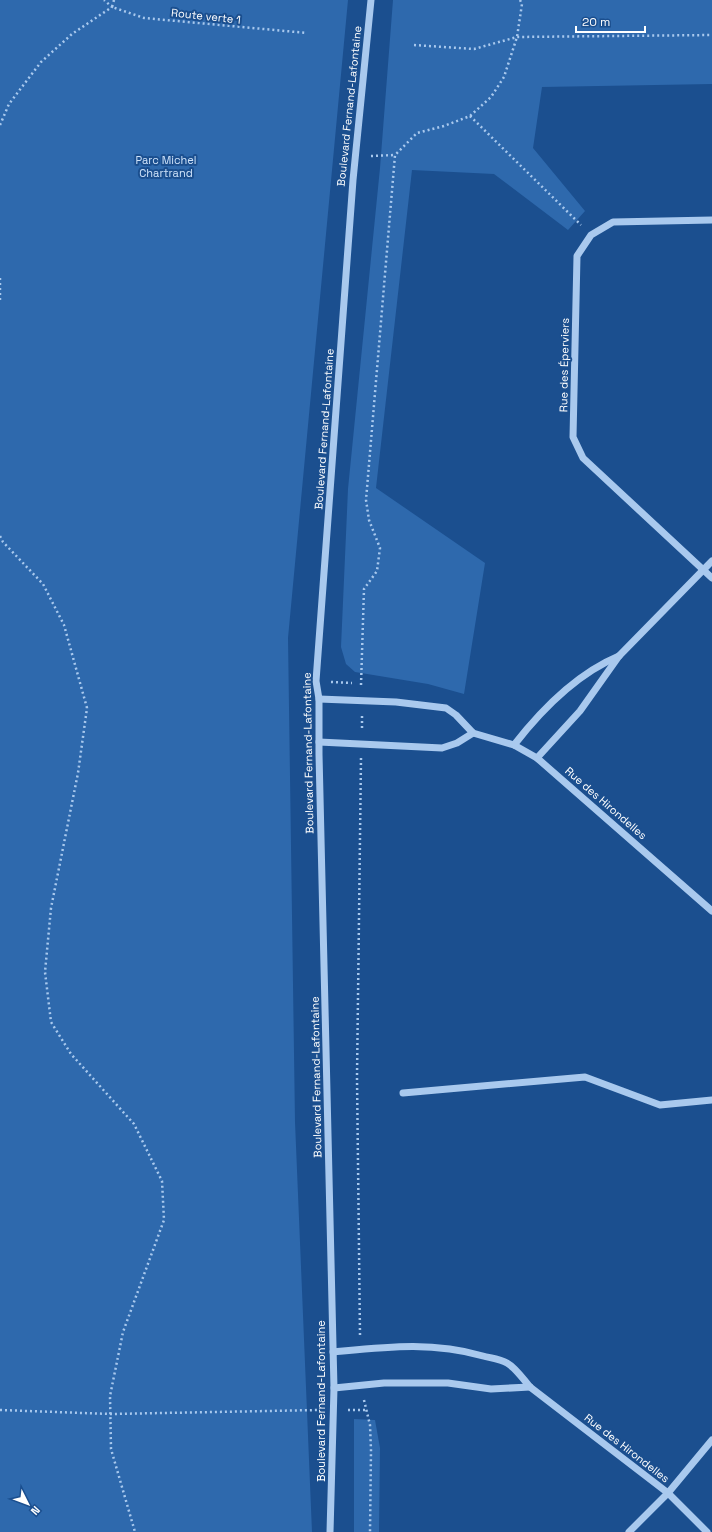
<svg xmlns="http://www.w3.org/2000/svg" width="712" height="1532" font-family="'Space Grotesk',sans-serif">
<rect width="100%" height="100%" fill="#1b4f8f"/>
<g fill="#2e69ad">
<path d="M0 0H348L288 638 295 1122 312 1532H0Z"/>
<path d="M393 0H712V84L542 87 533 148 585 211 568 230 494 174 412 170 376 488 485 563 464 694 428 684 355 672 346 664 341 647 348 489 380 168Z"/>
<path d="M354 1419 375 1420 380 1448 379 1532H354Z"/>
</g>
<g fill="none" stroke-linecap="round" stroke-linejoin="round">
<g stroke="#a9c9ee" stroke-width="2.5" stroke-dasharray="2 3" stroke-linecap="butt">
<path d="M114 0 112 7 144 18 307 33"/>
<path d="M414 45 474 49 517 37 712 35"/>
<path d="M470 116 581 225"/>
<path d="M0 125 9 104 41 62 72 34 112 7 104 0"/>
<path d="M371 156 395 155"/>
<path d="M0 278V302"/>
<path d="M0 536 3 542 43 584 64 625 87 708 78 773 51 908 45 972 51 1022 71 1054 134 1124 162 1181 164 1220 123 1332 110 1396 111 1449 135 1532"/>
<path d="M331 682 352 683"/>
<path d="M361 685 364 589 377 571 380 548 369 520 366 500 395 155 417 133 444 126 470 116 491 97 504 77 517 37 522 4 520 0"/>
<path d="M362 716V729"/>
<path d="M360 1335 357 1077 361 758"/>
<path d="M364 1400 370 1425 371 1450 370 1532"/>
<path d="M0 1410 111 1414 319 1410"/>
<path d="M348 1410H366"/>
</g>
<g stroke="#a9c9ee" stroke-width="7">
<path d="M712 220 613 222 591 235 577 256 573 437 583 458 712 578"/>
<path d="M319 699 396 702 446 708 456 715 473 733 514 745 537 758 712 911"/>
<path d="M319 742 442 748 457 743 473 733"/>
<path d="M514 745C542 709 576 674 619 656"/>
<path d="M537 758 580 711 619 656 712 561"/>
<path d="M403 1093 585 1077 660 1105 712 1100"/>
<path d="M333 1352C385 1347 432 1341 483 1356 490 1358 500 1359 507 1363 516 1368 523 1379 530 1387L668 1493 707 1532"/>
<path d="M334 1388 384 1383H448L491 1389 530 1387"/>
<path d="M330 1532 334 1388 319 754V699L316 681 353 180 371 0"/>
<path d="M629 1532 668 1493 712 1440"/>
</g>
</g>
<g text-anchor="middle" stroke-width="4" stroke-linejoin="round" paint-order="stroke">
<g font-size="11" fill="#fff" stroke="#1b4f8f">
<text transform="translate(206 16) rotate(6)" y="4">Route verte 1</text>
<text transform="translate(349 106) rotate(-84)" y="4">Boulevard Fernand-Lafontaine</text>
<text transform="translate(564 365) rotate(-89)" y="4">Rue des Éperviers</text>
<text transform="translate(324 429) rotate(-86)" y="4">Boulevard Fernand-Lafontaine</text>
<text transform="translate(308 753) rotate(-91)" y="4">Boulevard Fernand-Lafontaine</text>
<text transform="translate(606 803) rotate(41)" y="4">Rue des Hirondelles</text>
<text transform="translate(316 1077) rotate(-91)" y="4">Boulevard Fernand-Lafontaine</text>
<text transform="translate(321 1401) rotate(-90)" y="4">Boulevard Fernand-Lafontaine</text>
<text transform="translate(627 1448) rotate(38)" y="4">Rue des Hirondelles</text>
</g>
<g font-size="11" fill="#cfe3fa" stroke="#1b4f8f">
<text x="166" y="164">Parc Michel<tspan x="166" dy="13">Chartrand</tspan></text>
</g>
</g>
<g transform="translate(28 1504) rotate(132)" stroke="#1b4f8f" stroke-width="3" paint-order="stroke">
<path d="M0-3L7 15L0 10L-7 15Z" fill="#ffffff"/>
<text y="-6" font-size="11" font-weight="bold" text-anchor="middle" fill="#ffffff">N</text>
</g>
<path d="M576 26v6h69v-6" fill="none" stroke="#ffffff" stroke-width="2"/>
<text x="582" y="26" font-size="12" fill="#ffffff" stroke="#1b4f8f" stroke-width="3" paint-order="stroke">20 m</text>
</svg>
